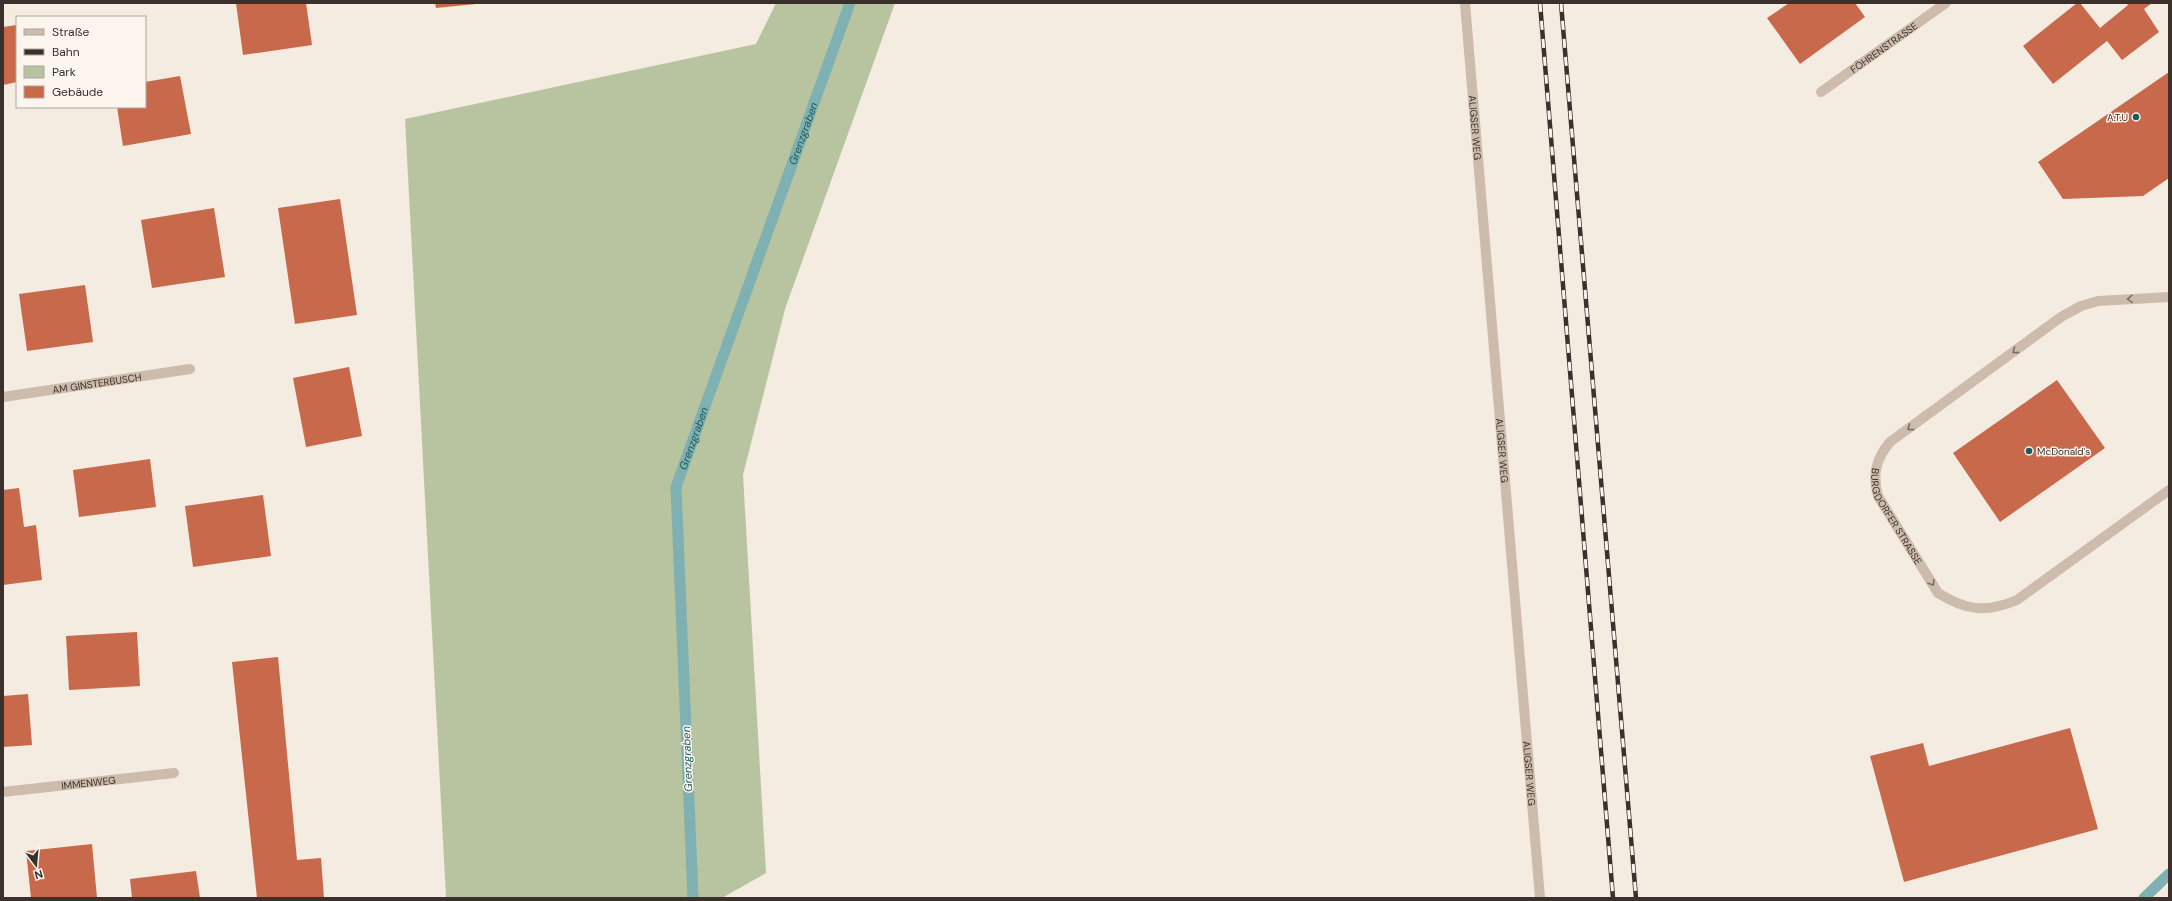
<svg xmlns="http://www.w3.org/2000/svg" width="2172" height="901" font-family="'DM Sans',sans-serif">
<rect width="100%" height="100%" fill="#f4ebe1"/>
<path fill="#b8c4a0" d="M776 3H895L785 309 743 475 766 873 722 898H446L405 119 756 44Z"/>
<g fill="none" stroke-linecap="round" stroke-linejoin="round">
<g stroke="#7fb0b2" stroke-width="11">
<path id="s1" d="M693 898 676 487 850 3"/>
<path d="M2144 898 2169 874"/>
</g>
</g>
<g fill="#c8694b">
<path d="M236 3H306L312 45 243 55Z"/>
<path d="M435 3H476V4L436 8Z"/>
<path d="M1789 3H1855L1865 17 1800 64 1767 18Z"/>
<path d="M2077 3H2080L2100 28 2128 5 2126 3H2152L2144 9 2159 32 2122 60 2107 41 2053 84 2023 46Z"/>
<path d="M17 25V82L3 85V27Z"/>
<path d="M2169 72V178L2143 196 2063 199 2038 162Z"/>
<path d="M180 76 191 134 123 146 117 107H145V82Z"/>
<path d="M340 199 357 315 295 324 278 208Z"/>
<path d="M214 208 225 277 152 288 141 220Z"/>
<path d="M85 285 93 342 27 351 19 294Z"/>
<path d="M349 367 362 436 306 447 293 378Z"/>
<path d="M2057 380 2105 448 2000 522 1953 453Z"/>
<path d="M150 459 156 507 79 517 73 470Z"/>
<path d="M19 488 24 527 36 525 42 580 3 585V490Z"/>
<path d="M263 495 271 556 193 567 185 506Z"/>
<path d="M137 632 140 686 69 690 66 636Z"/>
<path d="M278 657 297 860 321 858 324 898H257L232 662Z"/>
<path d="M28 694 32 745 3 747V696Z"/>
<path d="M2070 728 2098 829 1904 882 1870 756 1923 743 1929 766Z"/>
<path d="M92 844 97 898H31L26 851Z"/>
<path d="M196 871 200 898H132L130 879Z"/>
</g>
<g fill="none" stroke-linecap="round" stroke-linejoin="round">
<path stroke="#cdbbac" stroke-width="10" id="s2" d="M1465 3 1540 898"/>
<g stroke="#cdbbac" stroke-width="10">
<path id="s3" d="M1821 92 1946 3"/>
<path id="s4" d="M2169 297 2098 301 2081 306 2061 317 1890 442C1876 459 1872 474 1878 496L1938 593C1967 611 1986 613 2017 600L2169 490"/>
<path id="s5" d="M3 397 190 369"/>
<path id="s6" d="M3 792 174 773"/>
</g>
<defs>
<g id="rail">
<path d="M1540 3 1613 898"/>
<path d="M1561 3 1636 898"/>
</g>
</defs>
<use href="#rail" stroke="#3b302b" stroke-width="4.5"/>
<use href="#rail" stroke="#fbf5ee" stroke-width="3" stroke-dasharray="9" stroke-linecap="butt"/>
</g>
<defs><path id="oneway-chevron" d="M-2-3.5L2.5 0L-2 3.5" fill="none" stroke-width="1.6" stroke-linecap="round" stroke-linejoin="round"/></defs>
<g stroke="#7d6f65">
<use href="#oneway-chevron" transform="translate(2130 299) rotate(176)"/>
<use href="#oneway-chevron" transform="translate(2015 351) rotate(144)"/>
<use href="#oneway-chevron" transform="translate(1910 428) rotate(144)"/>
<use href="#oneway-chevron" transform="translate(1932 583) rotate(58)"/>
</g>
<g fill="#1f5a5e" stroke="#fbf5ee" stroke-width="1.5">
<circle cx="2136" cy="117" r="4"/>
<circle cx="2029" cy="451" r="4"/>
</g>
<g text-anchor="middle" stroke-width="3" stroke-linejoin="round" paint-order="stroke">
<g font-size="10" fill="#3b302b" stroke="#fbf5ee">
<text dy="4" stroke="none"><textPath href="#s3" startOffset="77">FÖHRENSTRASSE</textPath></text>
<text dy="4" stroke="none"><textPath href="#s2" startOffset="125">ALIGSER WEG</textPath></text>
<text dy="4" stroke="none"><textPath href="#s5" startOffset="95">AM GINSTERBUSCH</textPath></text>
<text dy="4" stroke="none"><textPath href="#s2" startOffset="449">ALIGSER WEG</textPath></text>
<text dy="4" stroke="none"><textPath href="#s4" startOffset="407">BURGDORFER STRASSE</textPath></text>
<text dy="4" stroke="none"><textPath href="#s2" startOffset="773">ALIGSER WEG</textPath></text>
<text dy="4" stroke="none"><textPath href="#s6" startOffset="86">IMMENWEG</textPath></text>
</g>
<g font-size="10" fill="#3b302b" stroke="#fbf5ee" text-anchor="end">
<text x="2128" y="121">A.T.U</text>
<text x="2037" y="455" text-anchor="start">McDonald's</text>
</g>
<g font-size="11" font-style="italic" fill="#1f5a5e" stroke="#fbf5ee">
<text dy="4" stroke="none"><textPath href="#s1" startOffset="787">Grenzgraben</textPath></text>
<text dy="4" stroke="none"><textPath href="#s1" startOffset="463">Grenzgraben</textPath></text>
<text transform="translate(687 759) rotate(-92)" y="4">Grenzgraben</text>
</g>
</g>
<rect width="2172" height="901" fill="none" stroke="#3b302b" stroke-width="8"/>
<rect x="16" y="16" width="130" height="92" fill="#fbf5ee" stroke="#aea6a0"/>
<rect x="24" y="29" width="20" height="6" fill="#cdbbac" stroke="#aea6a0"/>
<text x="52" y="36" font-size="12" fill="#3b302b">Straße</text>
<rect x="24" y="49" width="20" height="6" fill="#3b302b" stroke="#aea6a0"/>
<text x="52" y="56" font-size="12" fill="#3b302b">Bahn</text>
<rect x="24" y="66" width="20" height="12" fill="#b8c4a0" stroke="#aea6a0"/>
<text x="52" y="76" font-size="12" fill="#3b302b">Park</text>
<rect x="24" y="86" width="20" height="12" fill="#c8694b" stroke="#aea6a0"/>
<text x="52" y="96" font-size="12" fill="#3b302b">Gebäude</text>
<g transform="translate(36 865) rotate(164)" stroke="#fbf5ee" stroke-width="3" paint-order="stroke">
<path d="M0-3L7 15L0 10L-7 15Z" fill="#3b302b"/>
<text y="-6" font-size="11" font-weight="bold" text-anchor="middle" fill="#3b302b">N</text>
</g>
</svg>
